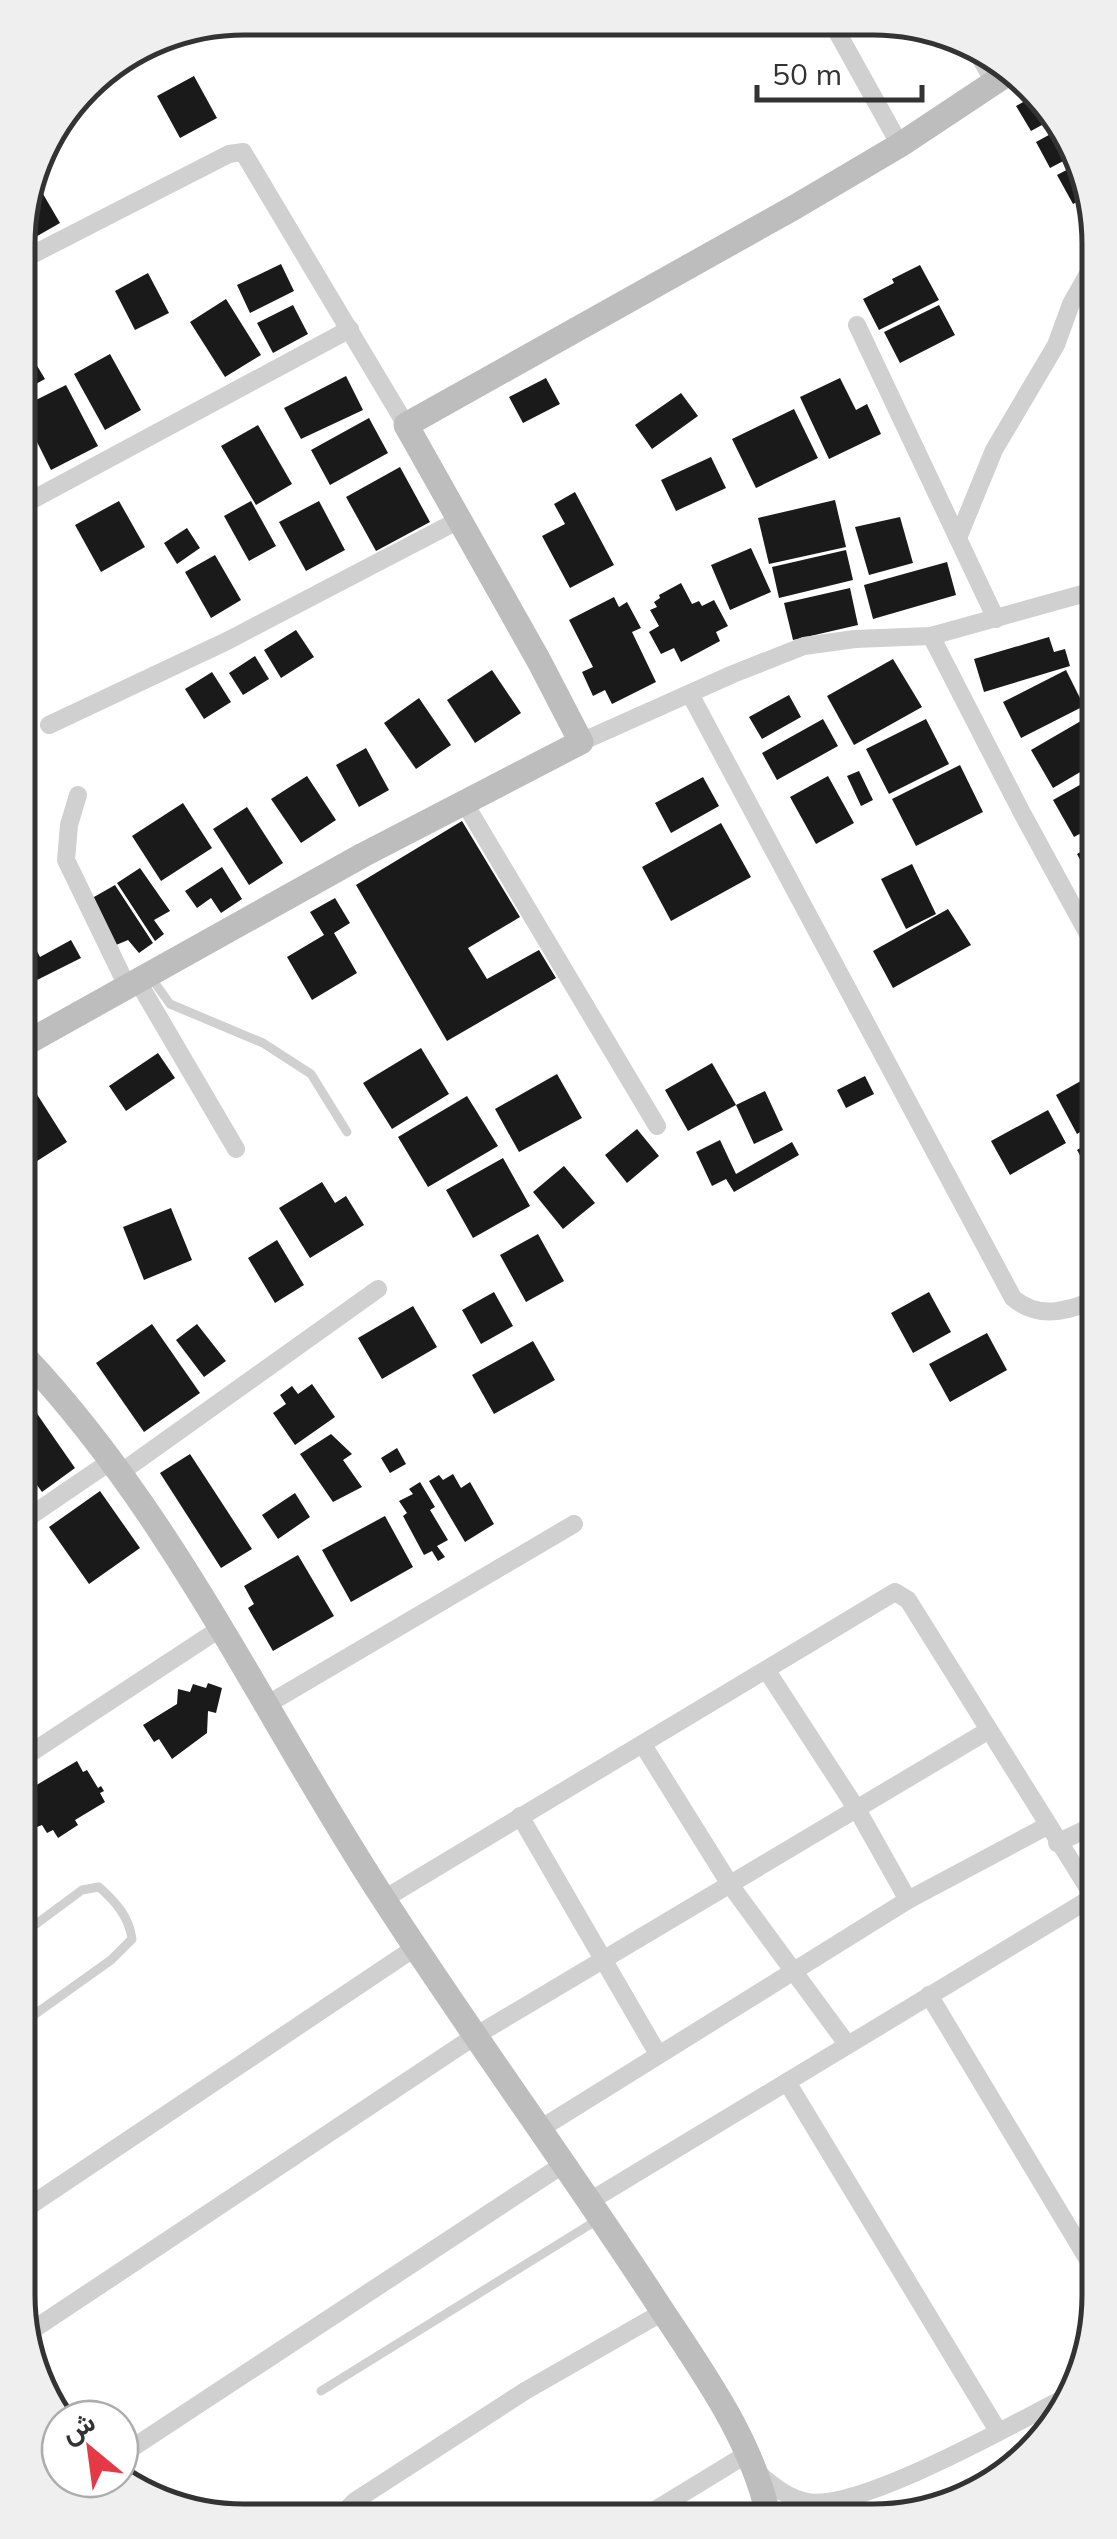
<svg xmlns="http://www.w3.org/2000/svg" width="1117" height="2539" font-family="Mulish,Vazirmatn,sans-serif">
<rect width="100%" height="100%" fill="#fff"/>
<g fill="#1a1a1a">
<path d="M194 76 217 118 180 138 157 96Z"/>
<path d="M1036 95 1051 120 1031 131 1016 106Z"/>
<path d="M1058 130 1073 156 1050 168 1036 142Z"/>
<path d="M1078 164 1092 185V194L1073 204 1057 175Z"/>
<path d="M36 182 60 223 32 239 21 220 30 186Z"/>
<path d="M281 264 294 291 250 313 237 285Z"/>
<path d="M920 265 939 300 879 330 863 299 894 283 892 279Z"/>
<path d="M148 273 169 313 135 330 115 291Z"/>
<path d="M226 299 261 355 225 377 190 322Z"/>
<path d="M293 305 308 334 273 353 257 323Z"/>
<path d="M939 305 955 335 900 363 884 332Z"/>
<path d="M18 334 45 379 23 391 19 383Z"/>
<path d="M110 354 141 410 105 430 74 374Z"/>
<path d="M346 376 363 410 301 439 284 408Z"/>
<path d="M546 378 560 404 523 423 509 397Z"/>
<path d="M840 378 856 410 867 404 881 434 829 459 800 397Z"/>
<path d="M66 385 98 446 51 470 20 408Z"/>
<path d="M681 393 698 416 652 449 635 425Z"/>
<path d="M794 409 818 458 756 488 732 439Z"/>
<path d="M369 418 388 453 330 485 311 450Z"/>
<path d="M258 425 292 484 256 505 221 446Z"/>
<path d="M711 457 726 488 676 511 661 480Z"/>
<path d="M400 467 430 522 376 551 346 497Z"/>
<path d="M575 492 614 565 570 588 542 536 565 524 554 504Z"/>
<path d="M835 500 846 547 769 564 758 518Z"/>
<path d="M119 501 145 547 101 572 75 525Z"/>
<path d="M251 501 276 546 249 561 224 516Z"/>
<path d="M319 501 345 550 306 571 279 522Z"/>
<path d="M900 517 913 563 869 575 855 527Z"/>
<path d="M187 528 200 548 177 564 164 543Z"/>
<path d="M751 548 771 592 730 610 711 565Z"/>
<path d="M846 550 853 580 779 598 772 567Z"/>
<path d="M215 555 241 600 211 618 185 572Z"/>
<path d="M947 562 956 595 873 619 864 585Z"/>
<path d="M681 583 692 604 699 601 702 606 714 600 728 626 716 632 720 641 681 662 674 648 661 654 649 632 659 626 650 610 657 607 654 602 660 598 659 595Z"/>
<path d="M850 588 858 625 793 640 784 603Z"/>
<path d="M614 597 619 607 627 602 641 628 632 632 656 682 612 704 605 690 593 696 582 672 593 667 569 620Z"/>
<path d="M296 630 314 657 281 678 264 650Z"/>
<path d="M1049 637 1054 652 1065 649 1070 666 984 692 974 659Z"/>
<path d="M255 656 269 679 243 695 229 673Z"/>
<path d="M893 659 922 707 854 745 827 696Z"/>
<path d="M492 670 521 713 475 743 447 700Z"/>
<path d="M1066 670 1084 706 1021 738 1003 702Z"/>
<path d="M212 672 231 702 204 719 185 689Z"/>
<path d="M789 695 801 717 762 739 749 717Z"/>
<path d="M419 698 451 745 416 769 384 723Z"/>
<path d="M1086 718 1093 730 1094 764 1053 788 1031 750Z"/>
<path d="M823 719 838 746 777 780 762 753Z"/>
<path d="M926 719 949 764 889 794 866 749Z"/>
<path d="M366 748 389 790 359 807 336 765Z"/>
<path d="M960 765 983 812 916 846 892 799Z"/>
<path d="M859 771 873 800 861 806 847 776Z"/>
<path d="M307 776 336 820 301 843 271 799Z"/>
<path d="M828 776 854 823 816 844 790 797Z"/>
<path d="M703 777 719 806 671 833 655 803Z"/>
<path d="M1094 777V826L1074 837 1053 800Z"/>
<path d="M183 803 212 848 161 881 132 836Z"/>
<path d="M247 807 283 863 249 885 213 829Z"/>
<path d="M462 821 520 917 468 948 487 979 539 950 556 978 447 1041 356 885Z"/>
<path d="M721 823 751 877 671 921 642 867Z"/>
<path d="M1094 845V885L1077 854Z"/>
<path d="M912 864 936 914 906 929 881 879Z"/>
<path d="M222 867 242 899 221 913 211 898 197 908 185 891Z"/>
<path d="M140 868 170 911 154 920 164 934 155 941 117 883Z"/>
<path d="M115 885 153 943 139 953 128 940 116 945 87 901Z"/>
<path d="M335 898 350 923 334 933 357 973 312 1000 287 957 324 935 310 912Z"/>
<path d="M948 909 971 945 893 988 873 951Z"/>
<path d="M26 930 40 957 71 940 81 958 21 988 20 933Z"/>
<path d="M421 1048 449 1094 392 1129 363 1083Z"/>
<path d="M158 1053 175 1078 126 1111 109 1086Z"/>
<path d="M712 1063 736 1105 688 1131 665 1090Z"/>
<path d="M1095 1073V1123L1077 1134 1056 1095Z"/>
<path d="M557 1074 582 1118 519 1152 495 1109Z"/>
<path d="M865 1076 874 1094 846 1108 837 1090Z"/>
<path d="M765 1091 783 1130 754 1144 736 1105Z"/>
<path d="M36 1093 67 1142 26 1168 21 1160V1102Z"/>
<path d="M467 1096 498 1146 428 1187 398 1137Z"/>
<path d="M1048 1110 1066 1143 1010 1175 991 1141Z"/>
<path d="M637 1129 659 1156 627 1183 605 1155Z"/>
<path d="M1095 1139V1181L1077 1150Z"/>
<path d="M720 1140 736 1174 792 1142 799 1155 734 1192 726 1179 712 1186 696 1152Z"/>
<path d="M503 1158 530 1206 473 1238 446 1190Z"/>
<path d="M564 1166 595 1203 563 1229 533 1192Z"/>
<path d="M322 1182 335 1203 346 1196 364 1225 310 1258 279 1208Z"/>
<path d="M171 1208 192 1260 144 1280 123 1227Z"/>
<path d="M538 1234 564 1281 526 1302 500 1255Z"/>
<path d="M277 1240 304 1285 275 1303 248 1258Z"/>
<path d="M494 1292 513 1326 481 1344 462 1310Z"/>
<path d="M929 1292 951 1332 913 1353 891 1313Z"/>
<path d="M413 1306 437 1347 382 1379 358 1338Z"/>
<path d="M152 1324 200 1393 144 1432 96 1363Z"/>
<path d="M197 1324 226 1361 204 1377 176 1340Z"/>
<path d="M987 1333 1007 1370 950 1402 929 1364Z"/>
<path d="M533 1341 555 1380 494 1414 472 1375Z"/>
<path d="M312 1384 335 1417 295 1445 273 1413 286 1404 280 1395 292 1386 298 1394Z"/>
<path d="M27 1399 75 1468 42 1492 22 1464V1402Z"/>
<path d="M331 1434 352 1454 343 1460 362 1487 333 1502 300 1454Z"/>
<path d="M397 1448 406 1464 390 1473 381 1458Z"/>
<path d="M190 1454 252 1549 221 1568 160 1473Z"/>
<path d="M453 1474 461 1488 470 1482 494 1524 465 1542 429 1481 439 1475 443 1480Z"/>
<path d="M420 1482 435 1507 430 1510 448 1540 437 1546 445 1557 438 1561 432 1551 424 1555 403 1516 407 1513 399 1501 413 1494 409 1489Z"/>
<path d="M100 1491 140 1548 89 1584 49 1527Z"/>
<path d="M295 1493 310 1517 278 1539 262 1515Z"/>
<path d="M385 1516 413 1567 351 1602 322 1550Z"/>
<path d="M298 1555 334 1616 273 1651 248 1608 254 1604 244 1586Z"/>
<path d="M208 1683 222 1688 216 1713 208 1711 207 1733 172 1759 159 1739 154 1742 143 1725 177 1704 178 1689 190 1692 193 1684 206 1688Z"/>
<path d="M77 1761 83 1772 87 1770 98 1788 101 1786 104 1791 100 1793 105 1802 75 1820 78 1825 58 1838 53 1830 47 1833 42 1825 37 1827 23 1805V1793Z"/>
</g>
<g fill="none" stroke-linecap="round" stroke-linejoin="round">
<g stroke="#d0d0d0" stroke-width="9">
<path d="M150 976 170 1004 263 1043 311 1074 347 1132"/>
<path d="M24 1933 82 1890 99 1887C116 1902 129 1917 132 1939L111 1960 24 2022"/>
<path d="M321 2391 599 2219"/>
</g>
<g stroke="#d0d0d0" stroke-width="18">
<path d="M831 21 900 145"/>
<path d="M977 52 994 82"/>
<path d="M18 262 229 154 243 152 406 425"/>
<path d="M857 325 996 619"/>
<path d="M19 507 350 329"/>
<path d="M958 538 994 450 1056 345 1071 304 1092 267"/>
<path d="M931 636 1021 811 1094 945"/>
<path d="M690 694 1013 1298C1039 1320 1067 1311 1095 1300"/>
<path d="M49 725 227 641 459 520"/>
<path d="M581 742 733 674 804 646 855 639 931 636 1093 591"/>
<path d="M78 795 69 825 66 860 127 986"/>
<path d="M464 802 657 1126"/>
<path d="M137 980 236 1149"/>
<path d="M120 1473 378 1289"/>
<path d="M23 1521 111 1461"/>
<path d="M767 1671 858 1811 908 1900"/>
<path d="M268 1704 574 1524"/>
<path d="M643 1745 731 1886 847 2044"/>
<path d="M23 1758 221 1628"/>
<path d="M520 1816 658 2054"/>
<path d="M1057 1843 1097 1824"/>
<path d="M384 1899 895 1592 908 1600 1098 1904"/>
<path d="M929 1995 1099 2278"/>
<path d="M787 2082 998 2431"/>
<path d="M540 2129 908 1900 1047 1826"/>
<path d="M590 2201 1093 1897"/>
<path d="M25 2209 416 1947"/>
<path d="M25 2335 475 2036 989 1730"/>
<path d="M120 2456 564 2164"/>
<path d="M755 2471C771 2484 786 2498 808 2502 860 2511 1013 2424 1066 2397"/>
<path d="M647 2515 747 2454"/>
<path d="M345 2517V2511L355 2501 525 2391 663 2312"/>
</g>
<g stroke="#bdbdbd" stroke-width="25">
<path d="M21 1046 363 855 581 742 539 661 406 425 795 207 900 145 1013 70"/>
<path d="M22 1354C174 1514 265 1718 385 1901 471 2034 565 2162 652 2295 696 2363 750 2434 768 2514"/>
</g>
</g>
<path d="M0 0H1117V2539H0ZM244 35H873A209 209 0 0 1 1082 244V2295A209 209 0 0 1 873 2504H244A209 209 0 0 1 35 2295V244A209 209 0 0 1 244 35Z" fill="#efefef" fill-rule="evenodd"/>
<path fill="none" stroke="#333" stroke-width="5" d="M244 35H873A209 209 0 0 1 1082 244V2295A209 209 0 0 1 873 2504H244A209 209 0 0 1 35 2295V244A209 209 0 0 1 244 35Z"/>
<g transform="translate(90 2449) rotate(331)"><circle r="48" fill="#ffffff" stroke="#adadad" stroke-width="2.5"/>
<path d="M0-8L18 38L0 25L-18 38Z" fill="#e63946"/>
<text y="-15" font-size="28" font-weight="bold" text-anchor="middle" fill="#333333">ش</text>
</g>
<path d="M757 85v15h165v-15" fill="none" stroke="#333333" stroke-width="5"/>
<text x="772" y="85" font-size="30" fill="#333333" stroke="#ffffff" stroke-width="8" paint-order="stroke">50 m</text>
</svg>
